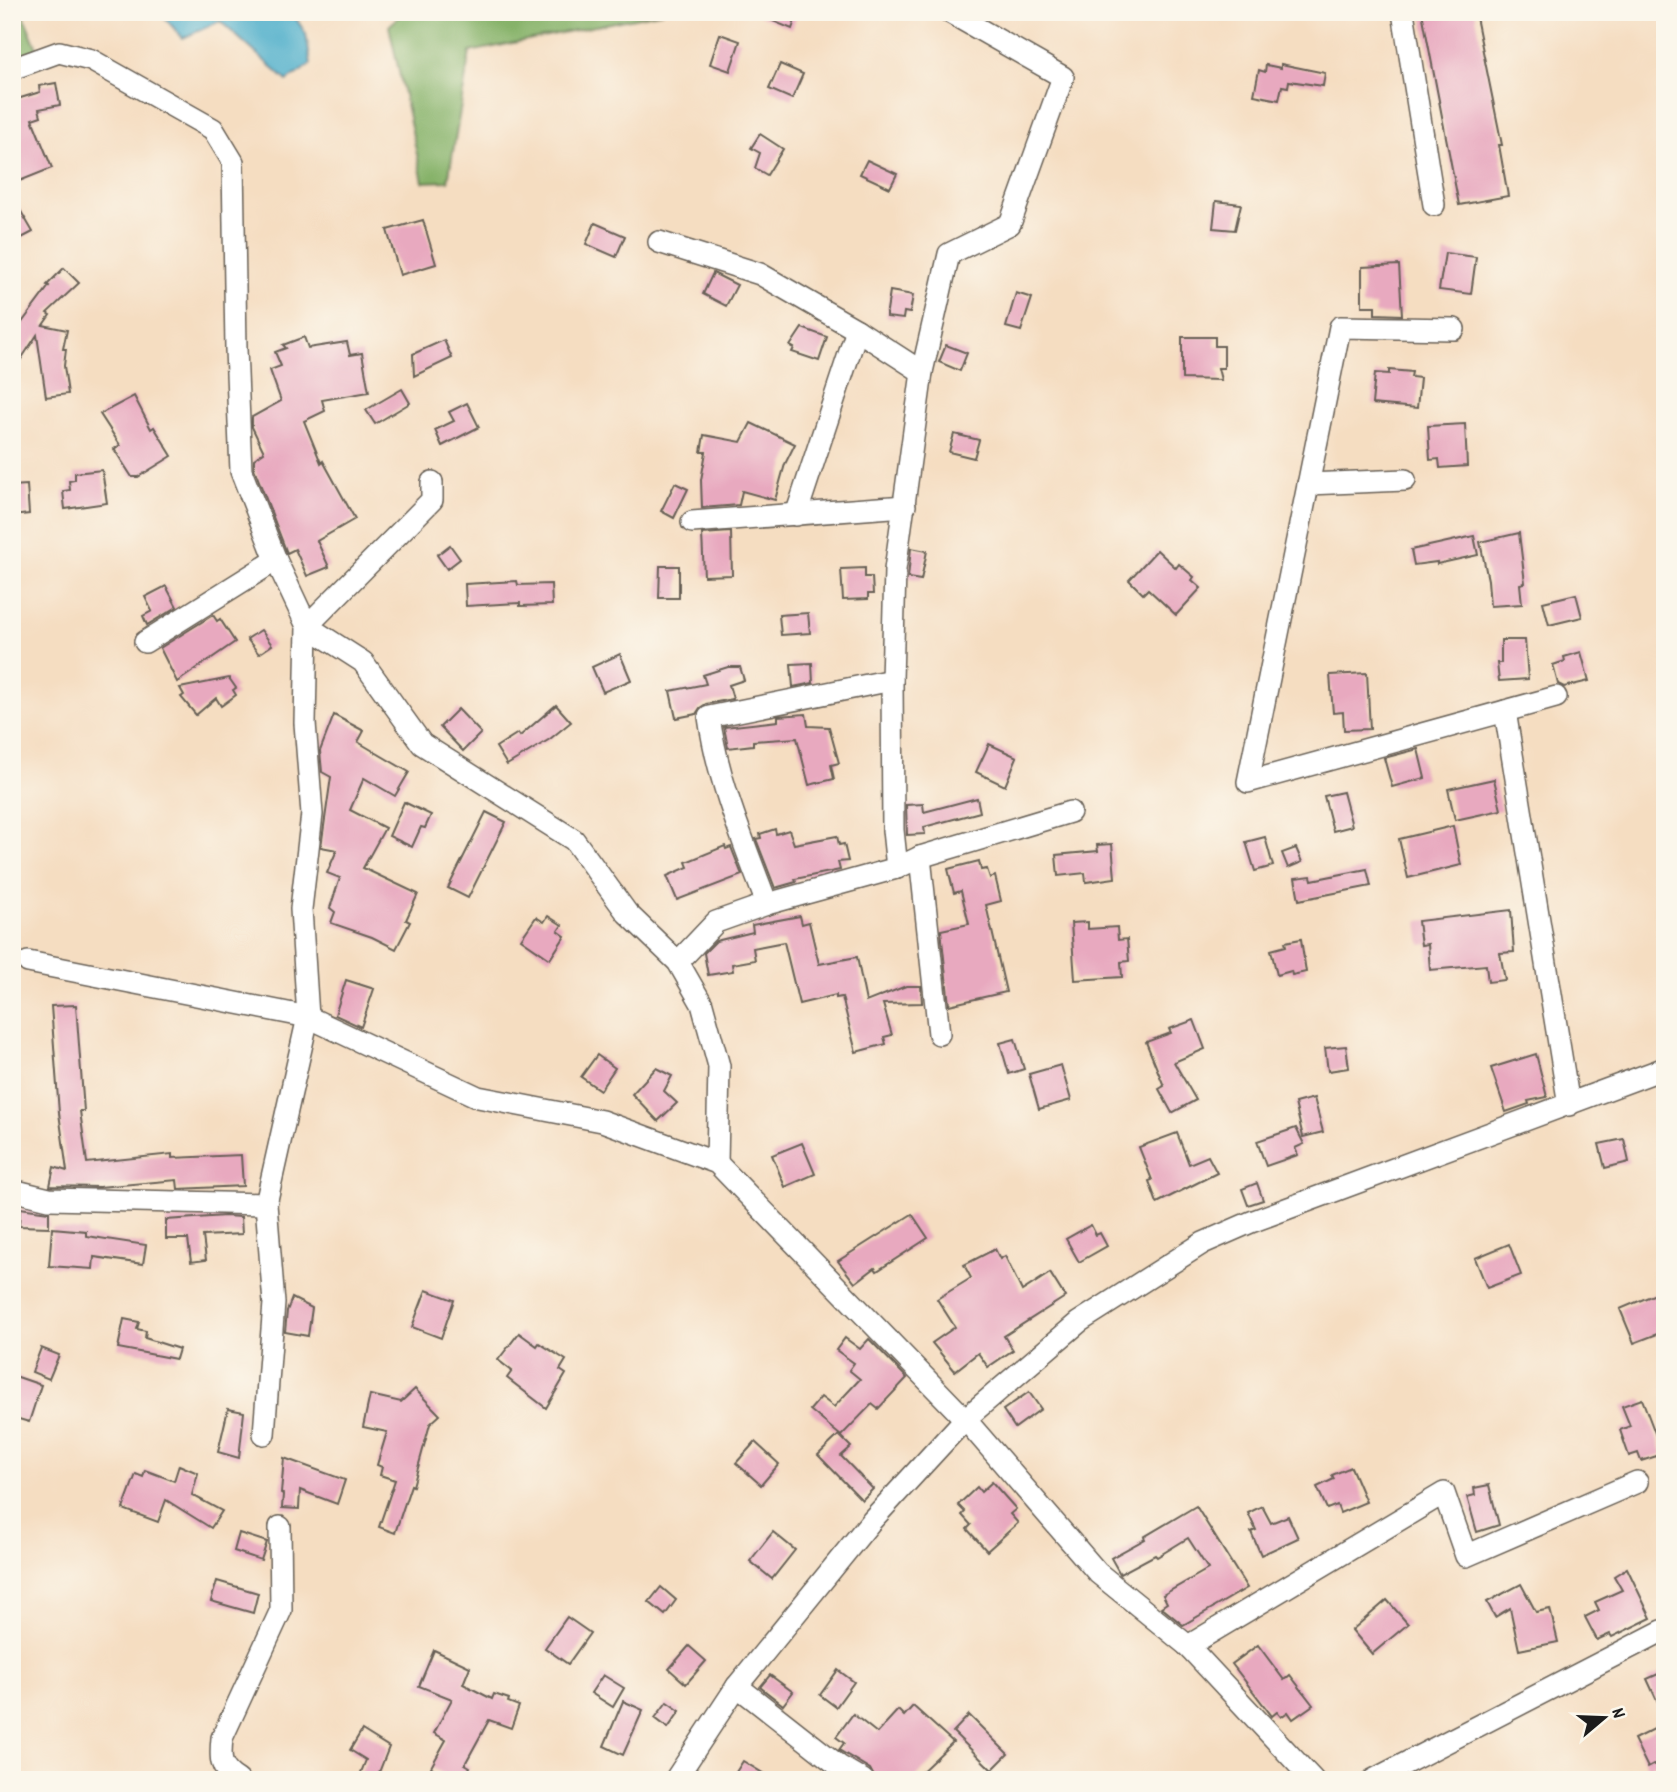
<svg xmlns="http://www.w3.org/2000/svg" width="1677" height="1792" font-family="Dekko,sans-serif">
<rect width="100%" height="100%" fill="#fbf7ec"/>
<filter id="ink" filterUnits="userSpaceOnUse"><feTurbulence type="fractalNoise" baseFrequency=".0143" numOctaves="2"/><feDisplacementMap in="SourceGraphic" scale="14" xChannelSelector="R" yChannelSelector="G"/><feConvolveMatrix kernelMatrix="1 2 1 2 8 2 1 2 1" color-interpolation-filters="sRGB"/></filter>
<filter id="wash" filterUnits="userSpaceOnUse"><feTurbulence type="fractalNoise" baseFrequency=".00686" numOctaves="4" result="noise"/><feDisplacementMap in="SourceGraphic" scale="28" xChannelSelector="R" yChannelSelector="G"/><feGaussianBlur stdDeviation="1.57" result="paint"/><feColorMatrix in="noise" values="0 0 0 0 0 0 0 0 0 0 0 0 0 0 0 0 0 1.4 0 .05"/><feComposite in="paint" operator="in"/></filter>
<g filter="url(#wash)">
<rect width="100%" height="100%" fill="#f5ddc1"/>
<g fill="#86b269" stroke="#516742" stroke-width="2">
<path d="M12 12H22L43 63 12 74Z"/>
<path d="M404 12H663L470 52 448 181 423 182 389 26Z"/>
</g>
<path fill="#4badca" stroke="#346473" stroke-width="2" d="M159 12H292L306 34 311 64 287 81 220 21 183 38Z"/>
<g id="blocks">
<g fill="#e8a9bf">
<path d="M751 12H798L792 29Z"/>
<path d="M1422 12H1475L1502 145H1499L1508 196 1459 205Z"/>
<path d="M720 34 740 41 730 71 710 64Z"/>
<path d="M780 64 803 74 792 99 769 89Z"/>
<path d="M1281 64 1325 73 1323 86 1289 81 1288 87 1282 86 1279 100 1254 95 1259 70 1265 72 1266 65 1281 68Z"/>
<path d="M56 83 60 105 39 109 41 116 32 119 52 168 12 184V116L19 115 14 100 40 92 39 86Z"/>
<path d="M760 134 783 149 767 175 755 168 760 153 751 148Z"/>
<path d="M867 160 897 174 890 188 860 174Z"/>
<path d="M12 196 33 232 12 243Z"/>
<path d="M1216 201 1241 204 1235 230 1213 228Z"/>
<path d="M423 220 436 264 400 275 387 230Z"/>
<path d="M595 223 625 236 616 257 586 244Z"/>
<path d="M1445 253 1476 257 1471 294 1439 290Z"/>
<path d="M1399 265 1402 315 1375 314V306H1362V267Z"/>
<path d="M64 268 79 283 47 313 50 315 43 325 67 330 63 349H66L64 366 68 394 46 397 37 335 12 373V336L49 286 47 285Z"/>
<path d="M713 273 737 285 726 306 703 294Z"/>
<path d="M890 291 913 295 910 313 904 312 903 319 886 317Z"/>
<path d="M1016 293 1032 298 1021 331 1006 327Z"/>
<path d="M802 328 827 337 819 361 792 352 794 348 790 346Z"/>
<path d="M304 337 308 348 347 342 350 355 362 353 369 392 322 400 325 411 304 421 321 463 323 461 355 519 317 541 329 567 307 576 295 549 287 553 254 468V459L264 452 252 427V417L281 401 270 370 281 366 275 352 286 348 283 345Z"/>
<path d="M1182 337H1215V346H1224V368H1218L1221 380 1182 379Z"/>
<path d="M444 340 452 358 414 376 413 354Z"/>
<path d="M946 345 967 353 960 371 939 362Z"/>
<path d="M1389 370 1412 372 1411 377 1420 378 1417 408 1372 404 1375 373 1389 374Z"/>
<path d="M402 389 410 403 375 424 366 410Z"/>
<path d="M134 396 151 429 154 427 172 456 138 477H132L114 449 120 445 100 414Z"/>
<path d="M467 403 479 427 442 446 435 430 454 421 449 412Z"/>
<path d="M751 423 795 444 785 464 775 500 742 491 739 505 702 508 701 480 706 452H701L704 435 741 442Z"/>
<path d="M1465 424 1467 466 1440 468 1439 459 1430 460 1428 426Z"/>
<path d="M954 434 979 440 974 458 949 452Z"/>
<path d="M102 470 107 503 65 509 63 491 70 490 69 481 75 480V473Z"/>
<path d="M675 483 688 489 674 518 661 511Z"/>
<path d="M27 485 29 514 12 516V486Z"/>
<path d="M731 532 732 575 704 576 702 534Z"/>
<path d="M1519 533 1525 583 1520 584 1522 604 1490 606 1488 580 1480 542Z"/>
<path d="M1474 536 1478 555 1437 564V562L1414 565 1411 550Z"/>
<path d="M450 545 460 559 447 569 437 555Z"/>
<path d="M911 548 927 551 921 580 908 578Z"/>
<path d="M1157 550 1176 568 1179 564 1194 577 1192 580 1201 588 1176 615 1148 589 1143 594 1129 580Z"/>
<path d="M660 566H679V598H659Z"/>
<path d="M865 568V577H872L873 594H868V599L843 600 841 569Z"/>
<path d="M517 581 518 585 551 584 552 605 520 606V603L466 606 465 584Z"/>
<path d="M166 586 177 607 147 625 143 616 152 611 145 597Z"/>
<path d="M1576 594 1582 617 1549 625 1543 602Z"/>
<path d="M808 613 810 633 781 635 779 615Z"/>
<path d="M213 615 217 621 220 619 235 642 177 682 160 648Z"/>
<path d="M261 630 272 645 259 654 247 639Z"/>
<path d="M1501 640H1525L1528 679 1499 681 1497 663H1501Z"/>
<path d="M1581 652 1589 681 1564 687 1558 684 1553 665 1565 661 1564 657Z"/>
<path d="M620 654 631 680 603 692 592 667Z"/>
<path d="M812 663 813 683 793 687 791 664Z"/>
<path d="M728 667H740L744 680 729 685 733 699 706 704 700 708 696 714 676 718 670 691 706 684 703 675Z"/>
<path d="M1367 673 1370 729 1344 730 1343 712 1333 713 1330 675Z"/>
<path d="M229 678 236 688 233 690 236 695 221 706 216 698 196 715 181 697 184 695 180 688Z"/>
<path d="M556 705 571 722 550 739 507 765 496 747 518 733 520 736Z"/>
<path d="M458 709 481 733 463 751 440 727Z"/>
<path d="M806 714 808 726 829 727 839 763 831 765 834 779 809 785 797 738 753 741V745L728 748 724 727 778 721V716Z"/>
<path d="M334 715 364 731 358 742 409 772 395 796 364 778 350 810 385 828 363 868 418 894 406 920 410 922 396 949 372 937 331 923 335 912 330 908 340 878 327 873 337 850 321 847 331 777 322 772 320 751Z"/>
<path d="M989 744 1017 757 1005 786 976 772Z"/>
<path d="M1418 749 1425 778 1392 787 1384 758Z"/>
<path d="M1494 779 1501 810 1455 820 1448 789Z"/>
<path d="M1343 792 1352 826 1333 831 1324 796Z"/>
<path d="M977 798 980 812 924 827 925 834 907 835 906 805 923 804 924 812Z"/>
<path d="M404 802 431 815 425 828 421 827 412 847 389 836Z"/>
<path d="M486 812 506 822 468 898 448 888Z"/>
<path d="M1453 826 1461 865 1408 878 1399 839Z"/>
<path d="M775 829 776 834 789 830 794 844 837 836 839 845 844 844 848 861 838 862 840 870 795 879 796 882 775 888 756 839 761 838 760 834Z"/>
<path d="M1265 837 1273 866 1255 871 1246 842Z"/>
<path d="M1112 844 1115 878 1086 882 1085 873 1058 876 1056 855 1098 851 1097 845Z"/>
<path d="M725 846 726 849 731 847 742 875 677 900 667 876 688 867 686 862Z"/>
<path d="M1296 848 1302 862 1288 868 1282 853Z"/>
<path d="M979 861 981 870 987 869 990 878 995 876 1001 901 986 905 1006 992 949 1005 941 930 969 924 961 891 954 893 948 869Z"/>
<path d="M1367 869 1371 886 1299 900 1295 878 1311 876 1312 880Z"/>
<path d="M1511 910 1514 952 1500 953 1505 980 1488 982 1486 965 1430 970 1428 944 1421 945 1418 921Z"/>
<path d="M548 916 562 925 558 931 565 936 550 959 521 939 536 917 544 922Z"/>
<path d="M800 916 802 924 809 922 819 964 857 957 866 1002 906 986H921L922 1003 883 1004 892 1035 884 1037 886 1044 856 1052 842 997 836 998V995L799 1004 784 942 753 948 755 960 732 964 733 971 708 975 704 953 716 941 753 932 752 925Z"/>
<path d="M1088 922V929L1117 927 1118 940 1127 939 1129 961 1121 962 1122 977 1075 980 1071 923Z"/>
<path d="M1301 939 1306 972 1292 975 1291 971 1277 975 1271 950 1286 946 1285 942Z"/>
<path d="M346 980 374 989 361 1027 335 1015Z"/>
<path d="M76 1005 84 1111H80L87 1163 172 1154V1158L241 1155 243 1186 178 1189 177 1180 99 1187 50 1186 54 1167 67 1171 59 1113 51 1006Z"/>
<path d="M1194 1020 1205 1049 1174 1062 1196 1100 1172 1113 1159 1089 1164 1086 1146 1042 1171 1033 1169 1029Z"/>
<path d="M1015 1039 1024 1069 1009 1074 1000 1043Z"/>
<path d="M1346 1046 1349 1068 1328 1071 1325 1048Z"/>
<path d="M1536 1054 1547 1097 1528 1101 1529 1104 1506 1112 1491 1068Z"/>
<path d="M597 1055 615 1068 600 1090 581 1077Z"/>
<path d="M1061 1065 1071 1100 1039 1109 1029 1074Z"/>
<path d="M656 1068 672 1076 664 1091 677 1103 658 1121 632 1094Z"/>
<path d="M1314 1098 1323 1132 1303 1137 1295 1103Z"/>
<path d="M1296 1128 1304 1144 1295 1148 1298 1155 1266 1166 1257 1141Z"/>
<path d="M1177 1133 1189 1164 1208 1156 1217 1173 1157 1203 1149 1181 1152 1180 1139 1147Z"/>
<path d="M1624 1139 1629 1162 1605 1168 1599 1144Z"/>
<path d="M802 1143 815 1174 785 1187 772 1155Z"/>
<path d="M1257 1183 1263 1200 1248 1205 1242 1189Z"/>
<path d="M20 1208 49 1212V1227L19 1226Z"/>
<path d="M912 1214 928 1238 877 1271 875 1268 855 1283 838 1261Z"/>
<path d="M225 1216 241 1217 242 1234 203 1236 206 1260 191 1262 188 1239H166V1220Z"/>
<path d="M1091 1225 1096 1235 1100 1233 1107 1246 1079 1262 1066 1239Z"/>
<path d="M52 1228 86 1231V1236L146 1245 143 1264 94 1257 93 1269 49 1266Z"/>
<path d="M1509 1244 1521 1275 1487 1288 1475 1258Z"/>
<path d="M995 1249 1000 1259 1005 1256 1022 1291 1050 1273 1065 1297 1004 1336 1013 1350 988 1367 978 1353 955 1371 932 1343 955 1327 937 1299 971 1278 964 1265Z"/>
<path d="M426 1290 454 1300 441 1338 412 1327Z"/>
<path d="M1665 1290V1331L1634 1343 1620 1309Z"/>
<path d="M292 1298 312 1308 308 1336 285 1332 287 1311Z"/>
<path d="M124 1319 139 1322 137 1329 146 1331 145 1338 179 1349 176 1359 118 1348Z"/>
<path d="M519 1333 537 1346 539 1343 566 1360 560 1370 566 1374 546 1408 507 1378 512 1371 498 1360Z"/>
<path d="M845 1338 860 1349 869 1339 907 1378 878 1409 872 1404 841 1436 810 1410 821 1397 834 1407 860 1379 849 1370 854 1363 836 1350Z"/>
<path d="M41 1348 59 1355 49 1379 32 1372Z"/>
<path d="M12 1375 41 1385 29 1422 12 1417Z"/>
<path d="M415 1389 440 1415 430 1424 413 1486 411 1485 395 1533 379 1527 395 1480 380 1475 382 1467 377 1465 387 1432 363 1427 370 1395 401 1402Z"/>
<path d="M1029 1392 1041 1409 1015 1428 1003 1410Z"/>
<path d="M1642 1399 1663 1454 1641 1461 1638 1453 1629 1456 1620 1430 1630 1426 1622 1406Z"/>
<path d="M228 1409 244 1412 239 1458 218 1452Z"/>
<path d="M839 1435 851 1447 841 1456 873 1489 862 1500 818 1455Z"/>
<path d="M755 1442 779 1464 761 1485 736 1463Z"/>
<path d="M284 1458 345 1480 337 1504 300 1490 299 1509 282 1508 283 1494 281 1493Z"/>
<path d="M179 1465 198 1473 192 1495 222 1511 211 1528 166 1500 158 1522 123 1509 136 1474 143 1477 145 1470 174 1481Z"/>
<path d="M1351 1467 1366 1502 1340 1513 1337 1505 1327 1509 1317 1487 1334 1479 1332 1475Z"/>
<path d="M992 1482 1016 1509 1010 1514 1018 1523 987 1551 967 1529 971 1525 962 1515 965 1512 958 1505 977 1487 981 1492Z"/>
<path d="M1489 1485 1499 1525 1477 1532 1467 1497 1475 1495 1474 1488Z"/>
<path d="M1196 1506 1247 1588 1183 1625 1161 1607 1167 1603 1163 1595 1208 1569 1188 1538 1157 1557 1155 1555 1120 1574 1111 1558 1145 1539 1144 1537Z"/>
<path d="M1262 1506 1271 1523 1288 1516 1298 1538 1261 1555 1251 1532 1256 1530 1248 1513Z"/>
<path d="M773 1532 795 1550 772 1579 750 1561Z"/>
<path d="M239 1533 267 1542 261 1560 234 1551Z"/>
<path d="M1627 1568 1651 1618 1612 1637 1610 1634 1597 1640 1585 1617 1599 1610 1595 1602 1622 1590 1614 1576Z"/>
<path d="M217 1581 258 1593 253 1613 211 1601Z"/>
<path d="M1521 1584 1536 1612 1550 1609 1558 1642 1519 1650 1510 1608 1495 1617 1487 1602Z"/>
<path d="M661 1587 676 1600 665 1615 649 1602Z"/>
<path d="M1387 1600 1408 1624 1372 1654 1352 1630Z"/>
<path d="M567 1617 590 1633 568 1664 545 1648Z"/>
<path d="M1258 1645 1284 1680 1290 1675 1313 1705 1293 1719 1288 1712 1281 1717 1277 1712 1272 1716 1232 1664Z"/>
<path d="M689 1646 706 1661 686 1684 669 1669Z"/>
<path d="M434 1650 470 1667 463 1684 492 1699 494 1694 509 1699 508 1702 519 1706 511 1728 489 1720 465 1764 470 1767 463 1780H454L431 1767 446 1740 434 1733 452 1699 419 1686Z"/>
<path d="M838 1670 854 1682 836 1707 820 1695Z"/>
<path d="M1665 1671V1718L1647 1679Z"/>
<path d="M603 1675 624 1688 613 1707 591 1693Z"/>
<path d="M770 1675 793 1692 783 1705 760 1687Z"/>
<path d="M623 1701 643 1710 623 1755 604 1746Z"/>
<path d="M667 1702 680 1711 668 1728 655 1718Z"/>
<path d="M913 1706 953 1742 913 1780H876L870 1769 839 1750 844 1743 836 1737 853 1714 877 1733 898 1710 904 1716Z"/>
<path d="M969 1715 1008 1754 992 1770 953 1732Z"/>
<path d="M1656 1728 1665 1744V1759L1648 1768 1634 1739Z"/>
<path d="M362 1730 389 1747 376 1780H358L366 1760 350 1750Z"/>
<path d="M743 1761 774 1780H731Z"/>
</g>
</g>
</g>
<g filter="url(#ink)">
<use href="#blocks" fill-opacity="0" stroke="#686056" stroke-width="2"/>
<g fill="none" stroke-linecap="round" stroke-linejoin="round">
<defs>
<g id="minor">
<path d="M1403 12 1434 205"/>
<path d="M12 69 59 52 91 60 213 129 233 162 236 349 241 471 276 560 307 626 305 723 312 814 301 909 308 1017 266 1204 274 1303 264 1434"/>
<path d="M659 242 760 274 857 330 922 372"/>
<path d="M1454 329 1340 327 1248 782 1556 697"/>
<path d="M432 482V500L307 626 363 662 422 744 574 840 627 913 678 962 702 1004 719 1066 717 1163"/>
<path d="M1308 484 1405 480"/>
<path d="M796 515 857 330"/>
<path d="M692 522 905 506"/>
<path d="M145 642 276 560"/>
<path d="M1505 711 1569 1105"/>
<path d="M920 857 939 1034"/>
<path d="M897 868 893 830 892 680 895 570 922 372 949 254 1010 224 1063 77 949 12"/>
<path d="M767 904C744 843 718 782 709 717L892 680"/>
<path d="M28 962 308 1017 478 1097 602 1121 717 1163 965 1419 1098 1573 1188 1646 1313 1780"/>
<path d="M678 962 716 922 767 904 897 868 920 857 1070 812"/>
<path d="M12 1190 49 1199 266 1204"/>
<path d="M1188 1646 1444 1493 1466 1556 1637 1482"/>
<path d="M737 1686 839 1766 863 1780"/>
<path d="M238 1780C219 1769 220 1758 222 1738L281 1610 280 1527"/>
<path d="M675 1780 737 1686 872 1520 965 1419 1079 1322 1203 1243 1251 1222 1665 1068"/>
<path d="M1373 1780 1662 1631"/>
</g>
</defs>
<use href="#minor" stroke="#686056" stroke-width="24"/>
<use href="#minor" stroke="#fff" stroke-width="21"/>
</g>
</g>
<rect width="1677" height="1792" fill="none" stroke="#fbf7ec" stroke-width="42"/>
<g transform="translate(1604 1718) rotate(71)" stroke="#fbf7ec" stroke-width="5" paint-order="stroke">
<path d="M0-5L12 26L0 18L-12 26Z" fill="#1c1c1c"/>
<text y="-10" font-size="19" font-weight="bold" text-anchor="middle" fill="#1c1c1c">N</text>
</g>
</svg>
